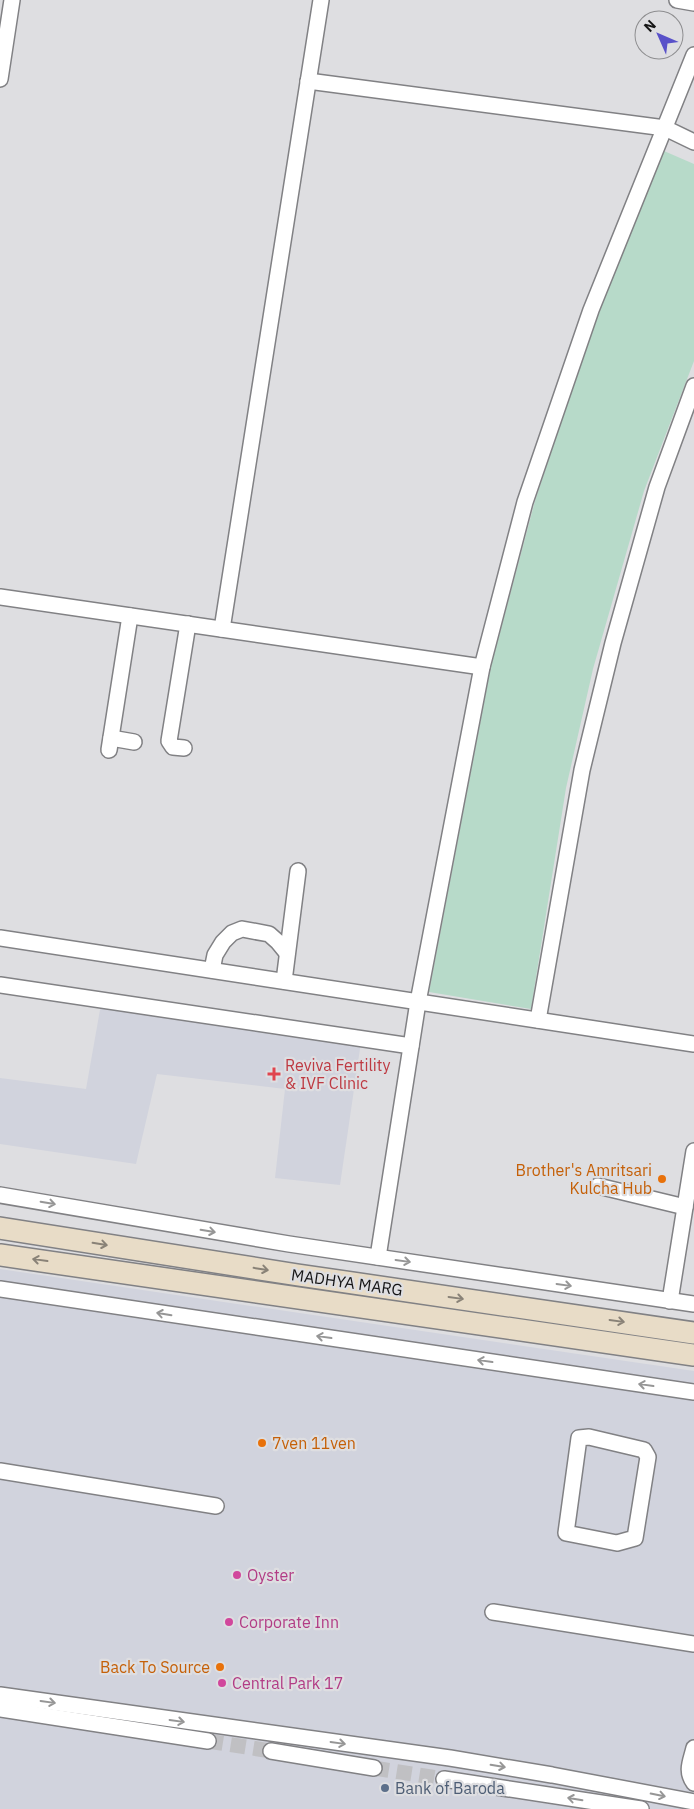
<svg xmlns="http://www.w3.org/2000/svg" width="694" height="1809" font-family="'IBM Plex Sans',sans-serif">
<rect width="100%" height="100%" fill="#dedee1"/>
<g fill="#d1d3dd">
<path d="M101 1004 362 1035 340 1185 275 1178 285 1089 157 1074 136 1164 0 1144V1078L86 1089Z"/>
<path d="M0 1269 694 1371V1809H0Z"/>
</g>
<path fill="#b7dac9" d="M664 151 694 164V361L644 491 593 669 566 788 531 1009 429 992 491 666 535 501 599 308Z"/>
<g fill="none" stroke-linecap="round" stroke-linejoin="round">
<g stroke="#c0c0c3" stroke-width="15" stroke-dasharray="15 8" stroke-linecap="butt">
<path d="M208 1741 271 1751"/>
<path d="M374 1768 444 1779"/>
</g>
<defs>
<g id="street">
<path d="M677 0 694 3"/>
<path d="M0 79 12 0"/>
<path d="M308 81 665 128 694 142"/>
<path d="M0 597 482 667"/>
<path d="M222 629 321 0"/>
<path d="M111 738 134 742"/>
<path d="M184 748 173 747 169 741 188 624"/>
<path d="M109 750 130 616"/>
<path d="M0 938 694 1044"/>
<path d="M212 970 215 955 223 942 232 933 242 929 269 934 278 942 287 953"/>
<path d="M284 981 298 871"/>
<path d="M0 985 411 1046"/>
<path d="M538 1020 582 770 613 643 657 487 694 386"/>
<path d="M598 1186 685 1207"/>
<path d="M0 1195 289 1244 694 1304"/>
<path d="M378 1257 418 1002 482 667 525 502 591 310 694 55"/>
<path d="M0 1289 694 1392"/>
<path d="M670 1301 694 1151"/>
<path d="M589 1437 644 1450 648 1457 635 1538 617 1543 566 1533 579 1438Z"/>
<path d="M0 1471 216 1506"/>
<path d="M493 1612 694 1644"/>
<path d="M0 1695 450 1758 552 1775 694 1802"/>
<path d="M0 1709 208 1741"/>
<path d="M694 1748C691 1761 685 1771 694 1783"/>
<path d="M271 1751 374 1768"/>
<path d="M444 1779 641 1809"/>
</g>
<g id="secondary">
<path d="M0 1228 298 1275 694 1333"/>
<path d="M0 1255 694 1355"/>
</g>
</defs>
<use href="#street" stroke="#818184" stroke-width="18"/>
<use href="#secondary" stroke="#818184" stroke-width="24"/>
<use href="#street" stroke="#fff" stroke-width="15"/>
<use href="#secondary" stroke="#e8dcc7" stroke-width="21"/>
</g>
<defs><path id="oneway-shaft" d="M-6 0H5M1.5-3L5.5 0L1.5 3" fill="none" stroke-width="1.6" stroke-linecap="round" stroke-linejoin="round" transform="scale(1.25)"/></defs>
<g stroke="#969696">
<use href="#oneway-shaft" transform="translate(48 1203) rotate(10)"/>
<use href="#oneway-shaft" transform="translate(208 1231) rotate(9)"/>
<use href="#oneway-shaft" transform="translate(403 1261) rotate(8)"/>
<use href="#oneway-shaft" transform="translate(564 1285) rotate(8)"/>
<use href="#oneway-shaft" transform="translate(164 1314) rotate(-171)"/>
<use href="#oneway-shaft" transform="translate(324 1337) rotate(-172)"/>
<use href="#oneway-shaft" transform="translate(485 1361) rotate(-172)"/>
<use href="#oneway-shaft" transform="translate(646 1385) rotate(-172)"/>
<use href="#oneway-shaft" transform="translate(48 1702) rotate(8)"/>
<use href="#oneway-shaft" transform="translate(177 1721) rotate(8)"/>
<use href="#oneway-shaft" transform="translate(338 1743) rotate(8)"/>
<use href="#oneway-shaft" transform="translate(498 1766) rotate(9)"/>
<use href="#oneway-shaft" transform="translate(658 1795) rotate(11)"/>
<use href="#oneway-shaft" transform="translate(575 1799) rotate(-171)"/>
</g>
<g stroke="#898277">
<use href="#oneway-shaft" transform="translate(100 1244) rotate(9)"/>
<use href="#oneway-shaft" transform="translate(40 1260) rotate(-172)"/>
<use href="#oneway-shaft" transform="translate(261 1269) rotate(9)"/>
<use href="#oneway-shaft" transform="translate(456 1298) rotate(8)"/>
<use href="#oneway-shaft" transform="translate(617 1321) rotate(8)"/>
</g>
<path fill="#e0444e" stroke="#dedee1" stroke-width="2" d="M271.5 1066.5h5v5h5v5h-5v5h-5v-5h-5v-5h5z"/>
<g fill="#e8710a" stroke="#dedee1" stroke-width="2">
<circle cx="662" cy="1179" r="5"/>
<circle cx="262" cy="1443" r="5"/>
<circle cx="220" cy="1667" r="5"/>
</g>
<g fill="#d1479c" stroke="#dedee1" stroke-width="2">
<circle cx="237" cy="1575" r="5"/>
<circle cx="229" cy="1622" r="5"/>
<circle cx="222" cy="1683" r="5"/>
</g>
<circle fill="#5c6f8a" stroke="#dedee1" stroke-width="2" cx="385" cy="1788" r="5"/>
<g text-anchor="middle" stroke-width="4.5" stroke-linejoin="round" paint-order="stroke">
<g font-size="16" fill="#be3a42" stroke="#dedee1" text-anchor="start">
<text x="285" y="1071">Reviva Fertility<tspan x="285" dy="18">&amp; IVF Clinic</tspan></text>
</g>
<g font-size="16" fill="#c56008" stroke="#dedee1" text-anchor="end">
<text x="652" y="1176">Brother's Amritsari<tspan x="652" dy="18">Kulcha Hub</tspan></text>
<text x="272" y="1449" text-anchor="start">7ven 11ven</text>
<text x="210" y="1673">Back To Source</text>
</g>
<g font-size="16" fill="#151516" stroke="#dedee1">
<text transform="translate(347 1282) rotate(8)" y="6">MADHYA MARG</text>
</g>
<g font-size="16" fill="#b23c85" stroke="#dedee1" text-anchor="start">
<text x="247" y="1581">Oyster</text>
<text x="239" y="1628">Corporate Inn</text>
<text x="232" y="1689">Central Park 17</text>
</g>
<g font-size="16" fill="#4e5e75" stroke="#dedee1" text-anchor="start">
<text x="395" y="1794">Bank of Baroda</text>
</g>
</g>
<g transform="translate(659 35) rotate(315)"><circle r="24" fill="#dedee1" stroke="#8e8e90"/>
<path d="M0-4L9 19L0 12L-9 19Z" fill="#5951c9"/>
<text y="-8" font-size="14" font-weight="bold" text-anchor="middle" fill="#151516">N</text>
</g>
</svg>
